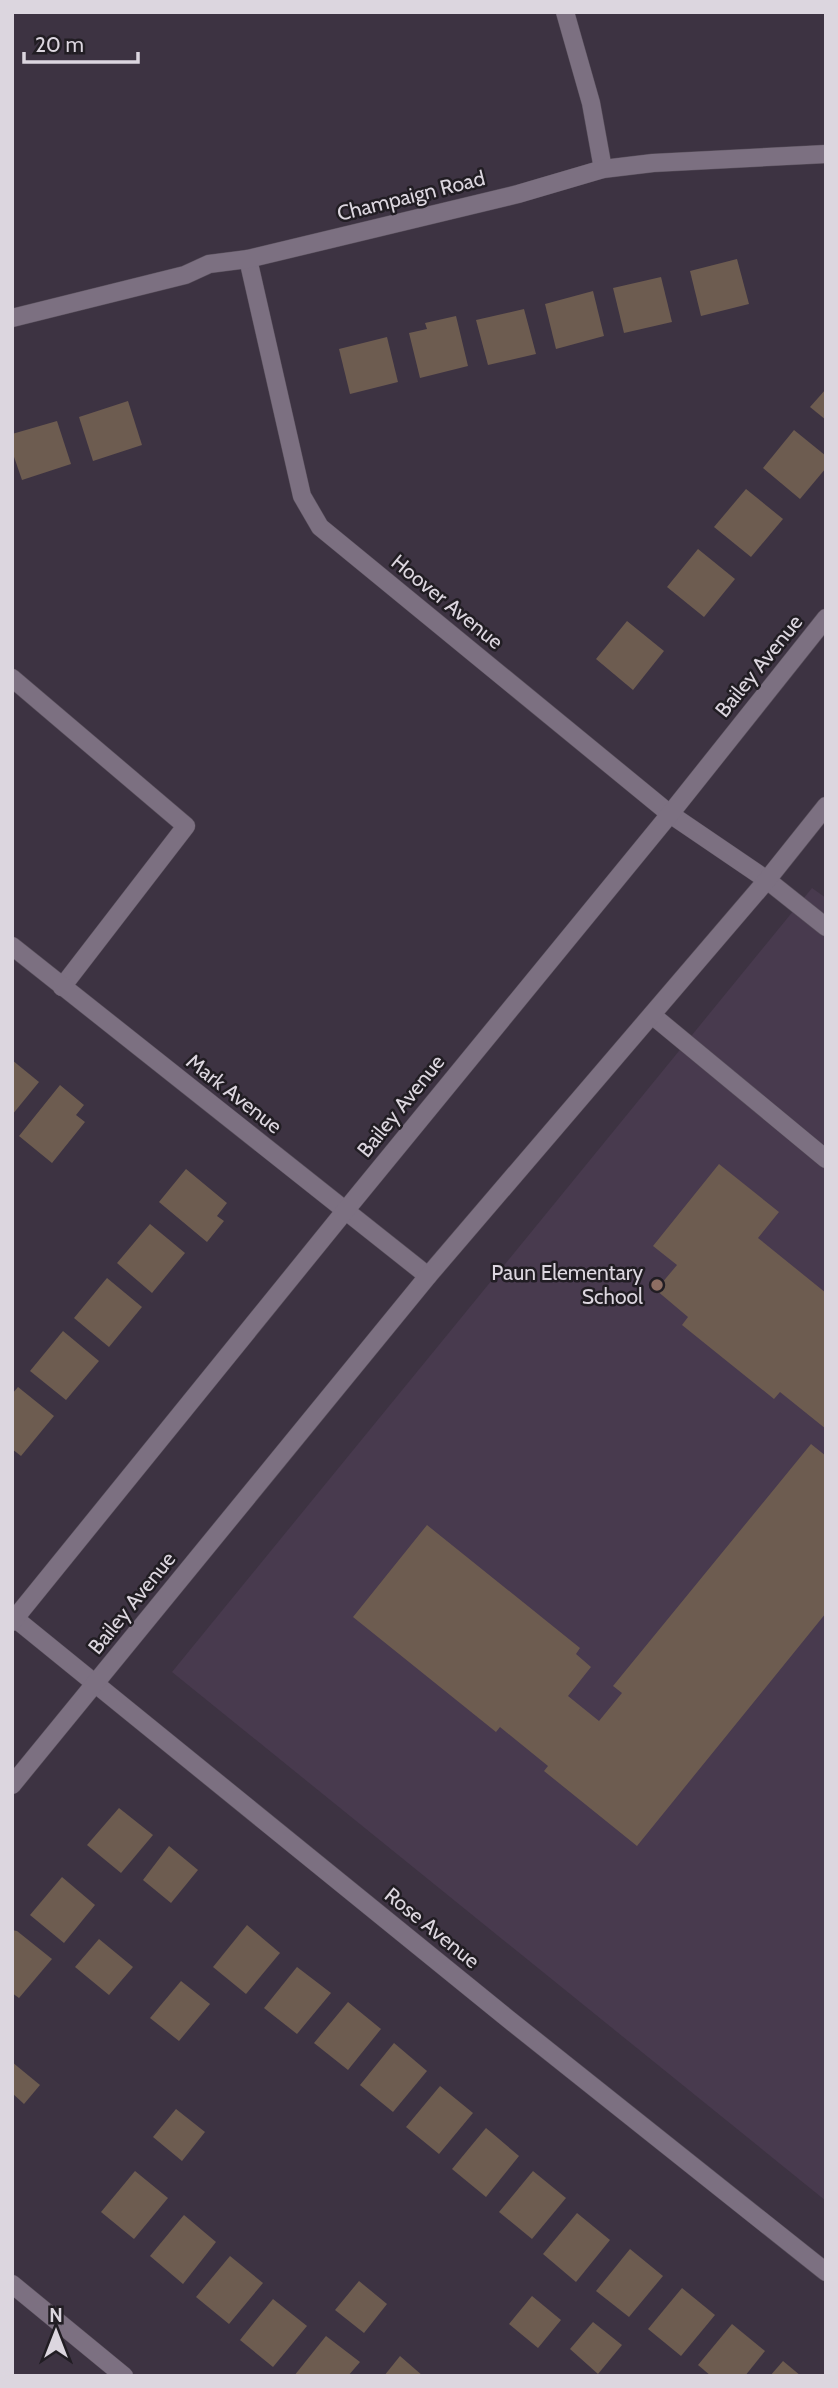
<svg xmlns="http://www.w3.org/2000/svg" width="838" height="2388" font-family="Cabin,sans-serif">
<rect width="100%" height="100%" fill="#3d3342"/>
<path fill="#483a4e" d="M812 888 826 898V2201L172 1672Z"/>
<g fill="#6d5c50">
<path d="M737 259 749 304 701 316 690 271Z"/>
<path d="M661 277 672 322 624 333 613 288Z"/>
<path d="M593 291 604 336 556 349 545 304Z"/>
<path d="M524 309 536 354 488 365 476 320Z"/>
<path d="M456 316 468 366 420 378 409 333 427 329 425 323Z"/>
<path d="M387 337 398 382 350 394 339 349Z"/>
<path d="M826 389V420L810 407Z"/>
<path d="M128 401 142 445 93 461 79 417Z"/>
<path d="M57 421 71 464 22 480 12 451V434Z"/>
<path d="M794 430 826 456V468L800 499 763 468Z"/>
<path d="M746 489 783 519 751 557 714 527Z"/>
<path d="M698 549 735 579 704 617 667 587Z"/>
<path d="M627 621 664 651 633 690 596 659Z"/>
<path d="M12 1060 39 1082 12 1115Z"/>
<path d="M60 1085 84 1105 76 1115 85 1122 52 1163 19 1136Z"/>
<path d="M719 1164 779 1212 758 1238 826 1293V1429L780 1392 774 1399 682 1325 688 1317 656 1290 677 1265 653 1246Z"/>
<path d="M186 1169 227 1203 217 1216 224 1221 207 1242 159 1202Z"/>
<path d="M150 1224 185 1253 152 1293 117 1263Z"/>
<path d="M107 1278 142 1307 109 1347 74 1318Z"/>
<path d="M63 1331 99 1361 66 1400 30 1371Z"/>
<path d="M18 1387 54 1416 21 1456 12 1449V1394Z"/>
<path d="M811 1444 826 1456V1613L637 1846 544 1771 548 1766 500 1727 496 1732 353 1617 427 1525 580 1648 576 1654 591 1667 568 1696 599 1721 622 1693 613 1686Z"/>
<path d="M119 1808 153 1835 121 1873 87 1845Z"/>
<path d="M169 1846 198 1870 171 1903 143 1880Z"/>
<path d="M62 1877 95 1905 64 1943 30 1915Z"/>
<path d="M247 1925 280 1953 246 1994 213 1967Z"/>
<path d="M12 1930 17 1931 52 1959 19 1998 12 1993Z"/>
<path d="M99 1939 133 1967 109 1995 75 1967Z"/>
<path d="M297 1967 331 1993 297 2034 264 2008Z"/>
<path d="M181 1981 210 2004 179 2041 150 2018Z"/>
<path d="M348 2002 381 2029 348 2070 314 2043Z"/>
<path d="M394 2043 427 2071 393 2112 360 2085Z"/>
<path d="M12 2062 40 2085 24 2104 12 2093Z"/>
<path d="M440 2086 473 2113 439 2154 406 2127Z"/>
<path d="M176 2109 205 2132 182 2161 153 2137Z"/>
<path d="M486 2128 519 2156 486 2197 452 2169Z"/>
<path d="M135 2171 168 2198 134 2239 101 2212Z"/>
<path d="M533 2171 566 2198 532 2239 499 2212Z"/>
<path d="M577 2213 610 2240 576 2282 543 2254Z"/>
<path d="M184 2215 216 2242 183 2284 150 2256Z"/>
<path d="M630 2249 663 2276 629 2317 596 2291Z"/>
<path d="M230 2256 263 2283 229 2324 196 2297Z"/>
<path d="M359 2281 387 2304 364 2333 335 2310Z"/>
<path d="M682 2288 715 2315 681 2356 648 2329Z"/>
<path d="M532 2296 561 2320 538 2348 509 2324Z"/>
<path d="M273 2299 307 2326 273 2367 240 2340Z"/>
<path d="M593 2322 622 2345 598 2374 570 2349Z"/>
<path d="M732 2324 765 2351 745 2376H711L698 2365Z"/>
<path d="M326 2336 360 2362 348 2376H294Z"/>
<path d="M400 2356 423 2376H384Z"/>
<path d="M783 2361 801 2376H770Z"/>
</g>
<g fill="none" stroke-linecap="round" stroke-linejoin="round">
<defs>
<g id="service">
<path d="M12 678 186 826 62 987"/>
<path d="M767 880 826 927"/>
<path d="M652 1015 826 1159"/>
</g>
<g id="minor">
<path d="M565 12 591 103 603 169"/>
<path d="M248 259 302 496 320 527 670 814 767 880"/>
<path d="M12 946 428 1276"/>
<path d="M12 1616 507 2018 826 2272"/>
<path d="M12 1622 345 1211 670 814 826 618"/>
<path d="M12 1785 428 1276 767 880 826 806"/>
<path d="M12 2284 124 2376"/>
</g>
<path id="tertiary" d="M12 318 185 275 209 264 248 259 518 194 603 169 653 163 826 154"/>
</defs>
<use href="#service" stroke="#584f5b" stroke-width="19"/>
<use href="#minor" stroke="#584f5b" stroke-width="19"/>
<use href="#tertiary" stroke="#584f5b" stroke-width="19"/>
<use href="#service" stroke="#7c7081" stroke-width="18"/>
<use href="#minor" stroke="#7c7081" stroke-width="18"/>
<use href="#tertiary" stroke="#7c7081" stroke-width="18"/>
</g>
<circle fill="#8d6e63" stroke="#211d23" stroke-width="2.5" cx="657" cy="1285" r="7"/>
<g text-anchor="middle" stroke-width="5" stroke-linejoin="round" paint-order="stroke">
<g font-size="21" fill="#dcd6df" stroke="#211d23">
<text transform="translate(411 196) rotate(-14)" y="7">Champaign Road</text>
<text transform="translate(447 602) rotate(39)" y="7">Hoover Avenue</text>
<text transform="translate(759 666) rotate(-51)" y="7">Bailey Avenue</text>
<text transform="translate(234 1094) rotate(38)" y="7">Mark Avenue</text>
<text transform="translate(401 1106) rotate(-51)" y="7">Bailey Avenue</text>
<text transform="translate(132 1603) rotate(-51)" y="7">Bailey Avenue</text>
<text transform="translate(432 1928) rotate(39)" y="7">Rose Avenue</text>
</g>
<g font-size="21" fill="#dcd6df" stroke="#211d23" text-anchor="end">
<text x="643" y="1280">Paun Elementary<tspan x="643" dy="24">School</tspan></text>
</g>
</g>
<rect width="838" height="2388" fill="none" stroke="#dcd6df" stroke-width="28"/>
<g transform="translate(56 2332)" stroke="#211d23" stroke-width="5" paint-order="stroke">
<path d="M0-5L12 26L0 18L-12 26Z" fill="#dcd6df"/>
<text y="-10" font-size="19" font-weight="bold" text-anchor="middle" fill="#dcd6df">N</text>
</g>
<path d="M24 52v10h114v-10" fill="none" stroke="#dcd6df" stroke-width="3.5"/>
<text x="35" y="52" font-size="21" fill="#dcd6df" stroke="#211d23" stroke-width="5" paint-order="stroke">20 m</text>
</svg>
